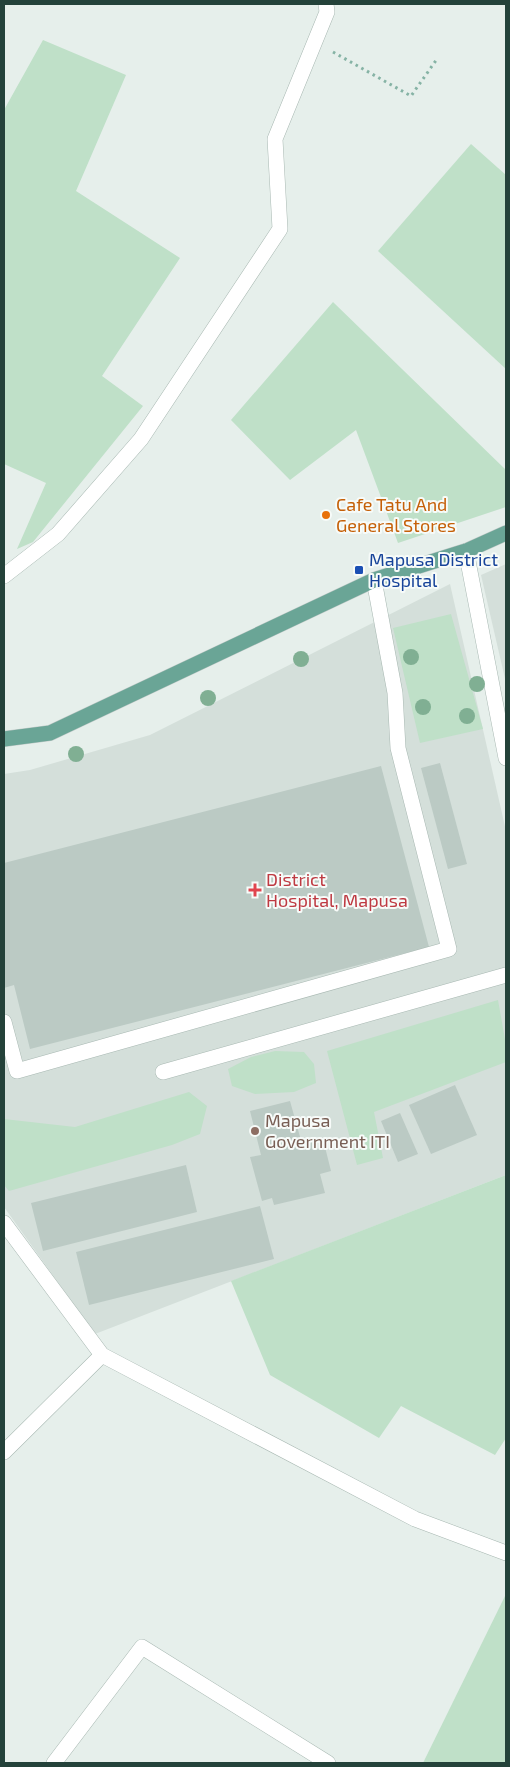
<svg xmlns="http://www.w3.org/2000/svg" width="510" height="1767" font-family="'Exo 2',sans-serif">
<rect width="100%" height="100%" fill="#e6efeb"/>
<g fill="#d4dfda">
<path d="M506 564V683L481 575Z"/>
<path d="M450 584 506 831V1175L95 1334 4 1207V774L30 770 150 735Z"/>
</g>
<g fill="#bfe0c8">
<path d="M43 40 126 75 76 191 180 258 102 376 143 406 33 542 17 549 46 483 4 464V110Z"/>
<path d="M471 144 506 175V369L378 251Z"/>
<path d="M333 302 506 470V507L398 543 356 430 290 480 231 420Z"/>
<path d="M451 614 483 729 420 743 393 628Z"/>
<path d="M498 1000 506 1045V1062L374 1112 383 1158 357 1165 327 1051Z"/>
<path d="M275 1051 304 1052 314 1064 316 1083 294 1092 255 1094 232 1086 228 1069 251 1057Z"/>
<path d="M189 1092 207 1106 200 1134 172 1145 9 1191 4 1185V1119L75 1127Z"/>
<path d="M506 1175V1438L495 1455 401 1406 379 1438 270 1375 231 1281Z"/>
<path d="M506 1594V1763H423Z"/>
</g>
<g fill="#bbcac4">
<path d="M440 763 467 864 448 869 421 768Z"/>
<path d="M381 766 429 947 30 1049 14 985 4 988V863Z"/>
<path d="M455 1085 477 1135 431 1154 409 1105Z"/>
<path d="M290 1101 302 1144 323 1139 331 1171 320 1174 325 1193 274 1205 272 1198 262 1201 250 1157 261 1155 250 1111Z"/>
<path d="M400 1113 418 1154 398 1162 381 1121Z"/>
<path d="M186 1165 197 1212 43 1251 31 1203Z"/>
<path d="M260 1206 274 1259 89 1305 76 1252Z"/>
</g>
<g fill="none" stroke-linecap="round" stroke-linejoin="round">
<defs>
<g id="minor">
<path d="M466 551 506 758"/>
<path d="M4 576 58 534 141 439 280 229 275 139 327 12 326 4"/>
<path d="M4 1022 17 1071 449 949 398 748 395 693 374 580"/>
<path d="M163 1072 506 975"/>
<path d="M4 1223 102 1355 415 1519 506 1553"/>
<path d="M4 1452 102 1355"/>
<path d="M54 1763 142 1647 328 1763"/>
</g>
<path id="major" d="M4 739 50 733 374 580 466 551 506 533"/>
</defs>
<use href="#minor" stroke="#a8b8b2" stroke-width="16"/>
<use href="#major" stroke="#c2cac8" stroke-width="16"/>
<path stroke="#86b3a5" stroke-width="3" stroke-dasharray="2.5 4" stroke-linecap="butt" d="M333 52 411 96 437 59"/>
<use href="#minor" stroke="#fff" stroke-width="15"/>
<use href="#major" stroke="#6aa596" stroke-width="15"/>
</g>
<g fill="#80af93">
<circle cx="411" cy="657" r="8"/>
<circle cx="301" cy="659" r="8"/>
<circle cx="477" cy="684" r="8"/>
<circle cx="208" cy="698" r="8"/>
<circle cx="423" cy="707" r="8"/>
<circle cx="467" cy="716" r="8"/>
<circle cx="76" cy="754" r="8"/>
</g>
<circle fill="#e8710a" stroke="#f7fbf9" stroke-width="2" cx="326" cy="515" r="5"/>
<rect fill="#1a4fb4" stroke="#f7fbf9" stroke-width="2" x="354" y="565" width="10" height="10" rx="2.5"/>
<path fill="#e0444e" stroke="#f7fbf9" stroke-width="2" d="M252.5 882.5h5v5h5v5h-5v5h-5v-5h-5v-5h5z"/>
<circle fill="#8d6e63" stroke="#f7fbf9" stroke-width="2" cx="255" cy="1131" r="5"/>
<g text-anchor="middle" stroke-width="4" stroke-linejoin="round" paint-order="stroke">
<g font-size="18" fill="#c56008" stroke="#f7fbf9" text-anchor="start">
<text x="336" y="511">Cafe Tatu And<tspan x="336" dy="21">General Stores</tspan></text>
</g>
<g font-size="18" fill="#164399" stroke="#f7fbf9" text-anchor="start">
<text x="369" y="566">Mapusa District<tspan x="369" dy="21">Hospital</tspan></text>
</g>
<g font-size="18" fill="#be3a42" stroke="#f7fbf9" text-anchor="start">
<text x="266" y="886">District<tspan x="266" dy="21">Hospital, Mapusa</tspan></text>
</g>
<g font-size="18" fill="#785e54" stroke="#f7fbf9" text-anchor="start">
<text x="265" y="1127">Mapusa<tspan x="265" dy="21">Government ITI</tspan></text>
</g>
</g>
<rect width="510" height="1767" fill="none" stroke="#24423a" stroke-width="10"/>
</svg>
